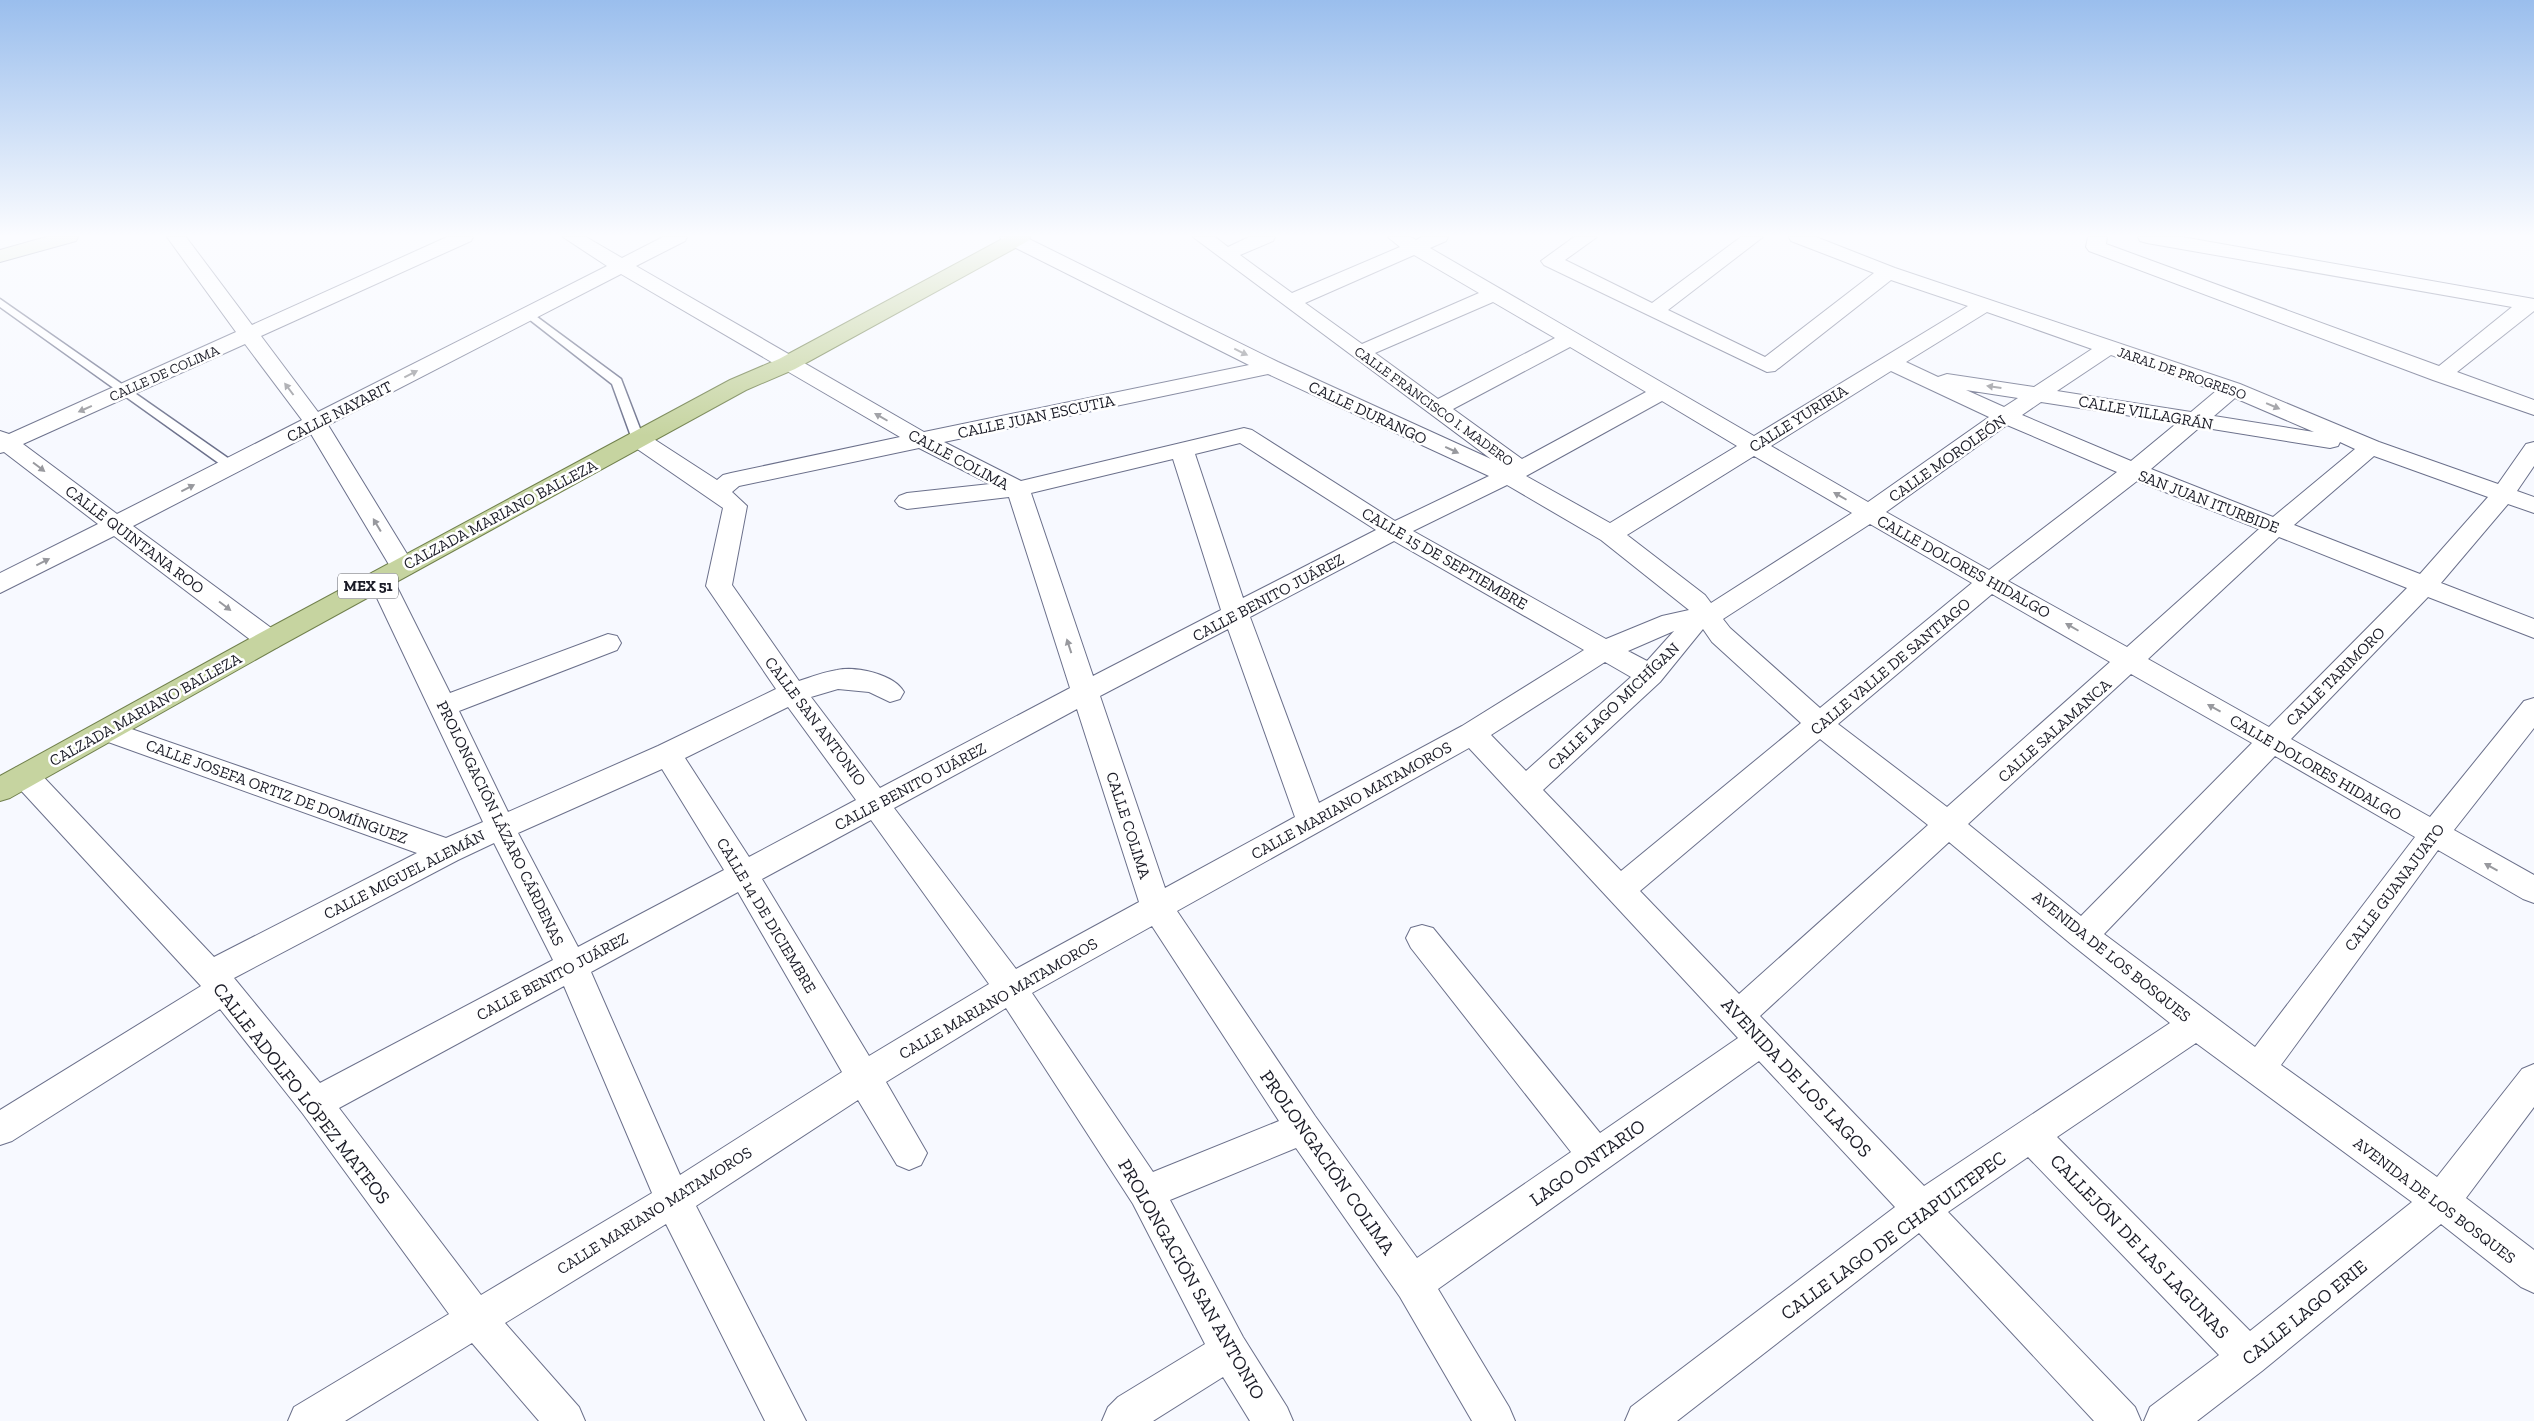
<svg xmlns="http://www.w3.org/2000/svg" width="2534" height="1421" font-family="'Zilla Slab',serif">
<rect width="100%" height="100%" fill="#f7f9ff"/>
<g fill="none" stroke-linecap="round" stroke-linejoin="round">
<defs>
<g id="lane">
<path d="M0 299 235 463 237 466 235 469H227L0 307Z"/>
<path d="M529 311 621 379 644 439 642 442H634L632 439 612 384 525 316 523 314Z"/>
</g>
<g id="street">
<path d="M167 237H186L252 325 447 237H473L471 241 261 336 318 412 607 266 563 237H586L622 258 663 237H687L685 241 636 266 924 432 1249 365 1002 241 1000 237H1025L1278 362 1491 459 1193 237H1215L1228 247 1249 237H1275L1273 241 1240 255 1292 293 1400 247 1388 237H1411L1416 240 1422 237H1448L1446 241 1430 248 1754 436 1968 306 1891 280 1775 371 1767 372 1544 265 1541 261 1574 237H1597L1565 260 1652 303 1741 237H1763L1668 310 1765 357 1874 273 1791 241 1789 237H1816L1895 268 2240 384 2379 442 2498 484 2526 444 2534 442V466L2517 491 2534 497V513L2508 504 2441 583 2534 619V638L2428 597 2291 739 2430 817 2524 701 2534 698V728L2454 830 2534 875V903L2523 899 2438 850 2281 1065 2437 1177 2522 1069 2534 1064V1107L2466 1198 2534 1250V1293L2521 1287 2441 1224 2262 1371 2197 1421H2144L2150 1407 2219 1355 2028 1157 1948 1212 2135 1407 2141 1421H2094L1919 1233 1677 1421H1625L1631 1407 1895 1207 1759 1061 1438 1289 1509 1407 1515 1421H1472L1400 1297 1296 1148 1170 1200 1243 1337 1287 1407 1293 1421H1250L1223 1377 1153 1421H1102L1108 1407 1118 1397 1205 1344 1133 1204 1006 1008 886 1082 927 1153 921 1165 909 1170 897 1165 858 1100 696 1206 806 1421H765L666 1224 505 1323 579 1407 585 1421H539L472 1343 345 1421H288L294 1407 449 1314 303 1114 220 1009 12 1141 0 1145V1110L201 986 15 784 11 776 15 768 25 765 35 768 214 957 417 853 97 738 93 731 97 724 107 721 117 724 446 838 483 822 368 579 372 573 381 570 390 573 450 693 608 634 617 636 621 643 617 650 459 711 508 812 658 746 776 689 706 586 723 508 630 444 627 439 630 434 638 432 646 434 717 480 723 475 731 473 900 437 621 274 328 425 415 567 412 573 403 575 394 573 311 434 133 526 278 633 282 640 278 647 269 649 260 647 114 536 0 593V573L98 524 4 452 0 453V431L9 434 236 332ZM1414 255 1479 293 1362 344 1305 303ZM1493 302 1555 338 1438 399 1375 353ZM1987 312 2092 349 2034 387 1947 374 1938 377 1906 362ZM245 344 302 420 117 514 23 444ZM1570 347 1646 392 1522 459 1453 409ZM2111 355 2216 391 2191 412 2057 391ZM1891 371 1989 417 1868 502 1771 446ZM1268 374 1489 476 1395 521 1252 430 1244 428 1021 481 944 442ZM1966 390 2018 398 2004 407ZM2235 398 2314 432 2214 416ZM1662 401 1737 446 1610 523 1526 476ZM2041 402 2177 423 2131 461 2022 415ZM2007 425 2117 472 1989 570 1886 512ZM2200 427 2330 448 2338 446 2340 442 2355 449 2273 517 2151 469ZM1240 443 1376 530 1243 598 1195 454ZM919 448 990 484 907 493 899 496 895 501 899 506 907 509 1009 497 1070 688 880 788 811 697 838 689 869 692 890 702 900 699 904 692C894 674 856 666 837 670 824 672 811 677 799 681L732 585 747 506 732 492 739 486ZM1754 456 1852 513 1711 603 1705 595 1627 535ZM2374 456 2488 497 2420 574 2294 525ZM1173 459 1221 610 1093 676 1031 493ZM2137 481 2259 529 2127 647 2008 581ZM1507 485 1601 540 1689 610 1662 616 1606 639 1413 531ZM1870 524 1972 583 1820 708 1730 628 1723 619ZM2279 537 2407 588 2269 727 2148 659ZM1394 541 1584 650 1462 726 1319 803 1250 617ZM1992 594 2110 662 1947 807 1838 724ZM1228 629 1295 817 1165 888 1100 696ZM1703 629 1712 642 1801 723 1621 871 1543 790 1660 682ZM1674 631 1647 661 1628 651ZM1605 662 1631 677 1526 771 1491 735ZM2131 674 2252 743 2081 916 1968 824ZM788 707 856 800 749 857 685 758ZM1077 709 1139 902 1016 969 894 808ZM1820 739 1928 825 1739 994 1640 891ZM1469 748 1738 1038 1600 1133 1433 928 1422 925 1411 928 1406 938 1411 948 1571 1152 1417 1258 1315 1116 1177 911ZM2275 756 2415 837 2255 1047 2104 934ZM662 769 724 870 578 947 518 833ZM871 820 989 984 869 1056 762 879ZM1949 842 2071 944 2170 1023 1924 1186 1760 1016ZM494 843 553 960 320 1083 234 978 458 860ZM738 892 842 1072 680 1175 591 972ZM1152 926 1279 1121 1153 1172 1032 993ZM564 986 652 1193 481 1295 339 1108ZM2196 1043 2412 1202 2250 1331 2057 1137Z"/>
<path d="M2088 237H2107L2106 244 2439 366 2512 307 2147 243 2140 241 2138 237H2182L2534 299V311L2457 372 2534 400V415L2433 380 2089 251 2086 247Z"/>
</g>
<path id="secondary" d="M46 237H78L76 241 0 262V250Z"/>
<path id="primary" d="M1006 237H1030L1028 241 795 369 746 390 278 647 10 798 0 801V776L260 633 730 380 779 359Z"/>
</defs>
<use href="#lane" stroke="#6b708b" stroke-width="3"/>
<use href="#street" stroke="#6b708b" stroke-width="2"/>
<use href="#secondary" stroke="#6b708b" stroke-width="2"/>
<use href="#primary" stroke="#71814d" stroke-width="2"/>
<use href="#lane" fill="#fff" fill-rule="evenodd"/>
<use href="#street" fill="#fff" fill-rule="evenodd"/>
<use href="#secondary" fill="#e2ead0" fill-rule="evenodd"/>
<use href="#primary" fill="#c6d4a0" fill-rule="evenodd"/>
</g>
<defs><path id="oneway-solid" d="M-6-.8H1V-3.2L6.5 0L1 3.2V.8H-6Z" transform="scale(1.25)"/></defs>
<g fill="#98999e">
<use href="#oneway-solid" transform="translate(1241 352) rotate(26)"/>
<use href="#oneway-solid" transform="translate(411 374) rotate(-27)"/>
<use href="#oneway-solid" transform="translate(1994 387) rotate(-172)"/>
<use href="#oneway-solid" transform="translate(289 389) rotate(-127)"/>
<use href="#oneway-solid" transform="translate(2273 406) rotate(23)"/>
<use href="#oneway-solid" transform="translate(85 409) rotate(156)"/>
<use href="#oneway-solid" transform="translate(881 417) rotate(-150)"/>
<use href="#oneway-solid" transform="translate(1452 450) rotate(25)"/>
<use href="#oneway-solid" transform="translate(39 467) rotate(37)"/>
<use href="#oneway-solid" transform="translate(188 488) rotate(-27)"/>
<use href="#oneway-solid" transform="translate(1840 496) rotate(-150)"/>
<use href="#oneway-solid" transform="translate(377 525) rotate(-121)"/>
<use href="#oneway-solid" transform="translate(43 562) rotate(-27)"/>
<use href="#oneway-solid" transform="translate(225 606) rotate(37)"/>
<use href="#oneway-solid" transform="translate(2072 627) rotate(-150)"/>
<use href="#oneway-solid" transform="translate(1069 646) rotate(-108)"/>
<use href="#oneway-solid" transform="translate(2214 708) rotate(-151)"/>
<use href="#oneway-solid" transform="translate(2491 867) rotate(-151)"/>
</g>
<linearGradient id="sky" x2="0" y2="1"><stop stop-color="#9abeed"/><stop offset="0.54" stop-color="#fbfcff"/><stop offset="1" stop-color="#fbfcff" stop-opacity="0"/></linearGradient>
<rect width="2534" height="436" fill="url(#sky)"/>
<g text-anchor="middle" stroke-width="5" stroke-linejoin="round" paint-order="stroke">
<g font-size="14" fill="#1b1c27" stroke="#fff">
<text transform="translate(164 373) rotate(-24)" y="5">CALLE DE COLIMA</text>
<text transform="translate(2182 373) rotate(19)" y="5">JARAL DE PROGRESO</text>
<text transform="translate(1434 406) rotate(36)" y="5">CALLE FRANCISCO I. MADERO</text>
</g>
<rect fill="#fff" stroke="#5f6068" stroke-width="1" x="338" y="573.5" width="60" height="25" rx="4"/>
<g font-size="15" font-weight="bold" fill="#1b1c27">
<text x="368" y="591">MEX 51</text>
</g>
<g font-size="16" fill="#1b1c27" stroke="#fff">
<text transform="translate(339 411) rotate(-27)" y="6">CALLE NAYARIT</text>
<text transform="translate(1368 412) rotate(25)" y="6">CALLE DURANGO</text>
<text transform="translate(2146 412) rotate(10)" y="6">CALLE VILLAGRÁN</text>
<text transform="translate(1036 416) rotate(-12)" y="6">CALLE JUAN ESCUTIA</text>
<text transform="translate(1798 418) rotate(-32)" y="6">CALLE YURIRIA</text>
<text transform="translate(1947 458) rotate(-35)" y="6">CALLE MOROLEÓN</text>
<text transform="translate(959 459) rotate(28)" y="6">CALLE COLIMA</text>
<text transform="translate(2209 501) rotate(21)" y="6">SAN JUAN ITURBIDE</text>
<text transform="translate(500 514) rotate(-28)" y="6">CALZADA MARIANO BALLEZA</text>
<text transform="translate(135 539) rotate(37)" y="6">CALLE QUINTANA ROO</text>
<text transform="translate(1445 558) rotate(30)" y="6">CALLE 15 DE SEPTIEMBRE</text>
<text transform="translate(1964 566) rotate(29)" y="6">CALLE DOLORES HIDALGO</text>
<text transform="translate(1268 597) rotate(-28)" y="6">CALLE BENITO JUÁREZ</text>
<text transform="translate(1890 666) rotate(-40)" y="6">CALLE VALLE DE SANTIAGO</text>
<text transform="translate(2335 676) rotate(-45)" y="6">CALLE TARIMORO</text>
<text transform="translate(1613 706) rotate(-44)" y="6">CALLE LAGO MICHÍGAN</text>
<text transform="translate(145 709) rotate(-29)" y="6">CALZADA MARIANO BALLEZA</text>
<text transform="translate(816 721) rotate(53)" y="6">CALLE SAN ANTONIO</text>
<text transform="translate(2054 730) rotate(-42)" y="6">CALLE SALAMANCA</text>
<text transform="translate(2316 767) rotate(30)" y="6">CALLE DOLORES HIDALGO</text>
<text transform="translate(910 786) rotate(-28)" y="6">CALLE BENITO JUÁREZ</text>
<text transform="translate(277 791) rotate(20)" y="6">CALLE JOSEFA ORTIZ DE DOMÍNGUEZ</text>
<text transform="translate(1351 800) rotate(-29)" y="6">CALLE MARIANO MATAMOROS</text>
<text transform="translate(501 823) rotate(64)" y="6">PROLONGACIÓN LÁZARO CÁRDENAS</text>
<text transform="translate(1129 825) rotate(72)" y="6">CALLE COLIMA</text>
<text transform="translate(404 874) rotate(-27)" y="6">CALLE MIGUEL ALEMÁN</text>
<text transform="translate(2394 887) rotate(-53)" y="6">CALLE GUANAJUATO</text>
<text transform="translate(767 915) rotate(59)" y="6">CALLE 14 DE DICIEMBRE</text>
<text transform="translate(2112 956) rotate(39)" y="6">AVENIDA DE LOS BOSQUES</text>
<text transform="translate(552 976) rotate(-28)" y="6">CALLE BENITO JUÁREZ</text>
<text transform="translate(998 998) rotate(-30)" y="6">CALLE MARIANO MATAMOROS</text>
<text transform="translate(2435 1200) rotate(37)" y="6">AVENIDA DE LOS BOSQUES</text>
<text transform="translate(654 1210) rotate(-32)" y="6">CALLE MARIANO MATAMOROS</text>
</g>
<g font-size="19" fill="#1b1c27" stroke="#fff">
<text transform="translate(1797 1077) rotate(47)" y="7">AVENIDA DE LOS LAGOS</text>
<text transform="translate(302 1093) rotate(52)" y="7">CALLE ADOLFO LÓPEZ MATEOS</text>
<text transform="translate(1328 1162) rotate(55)" y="7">PROLONGACIÓN COLIMA</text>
<text transform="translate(1587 1162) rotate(-35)" y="7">LAGO ONTARIO</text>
<text transform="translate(1893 1235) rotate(-36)" y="7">CALLE LAGO DE CHAPULTEPEC</text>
<text transform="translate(2140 1246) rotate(46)" y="7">CALLEJÓN DE LAS LAGUNAS</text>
<text transform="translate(1192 1279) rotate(60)" y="7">PROLONGACIÓN SAN ANTONIO</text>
<text transform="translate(2304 1312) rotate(-39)" y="7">CALLE LAGO ERIE</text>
</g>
</g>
</svg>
